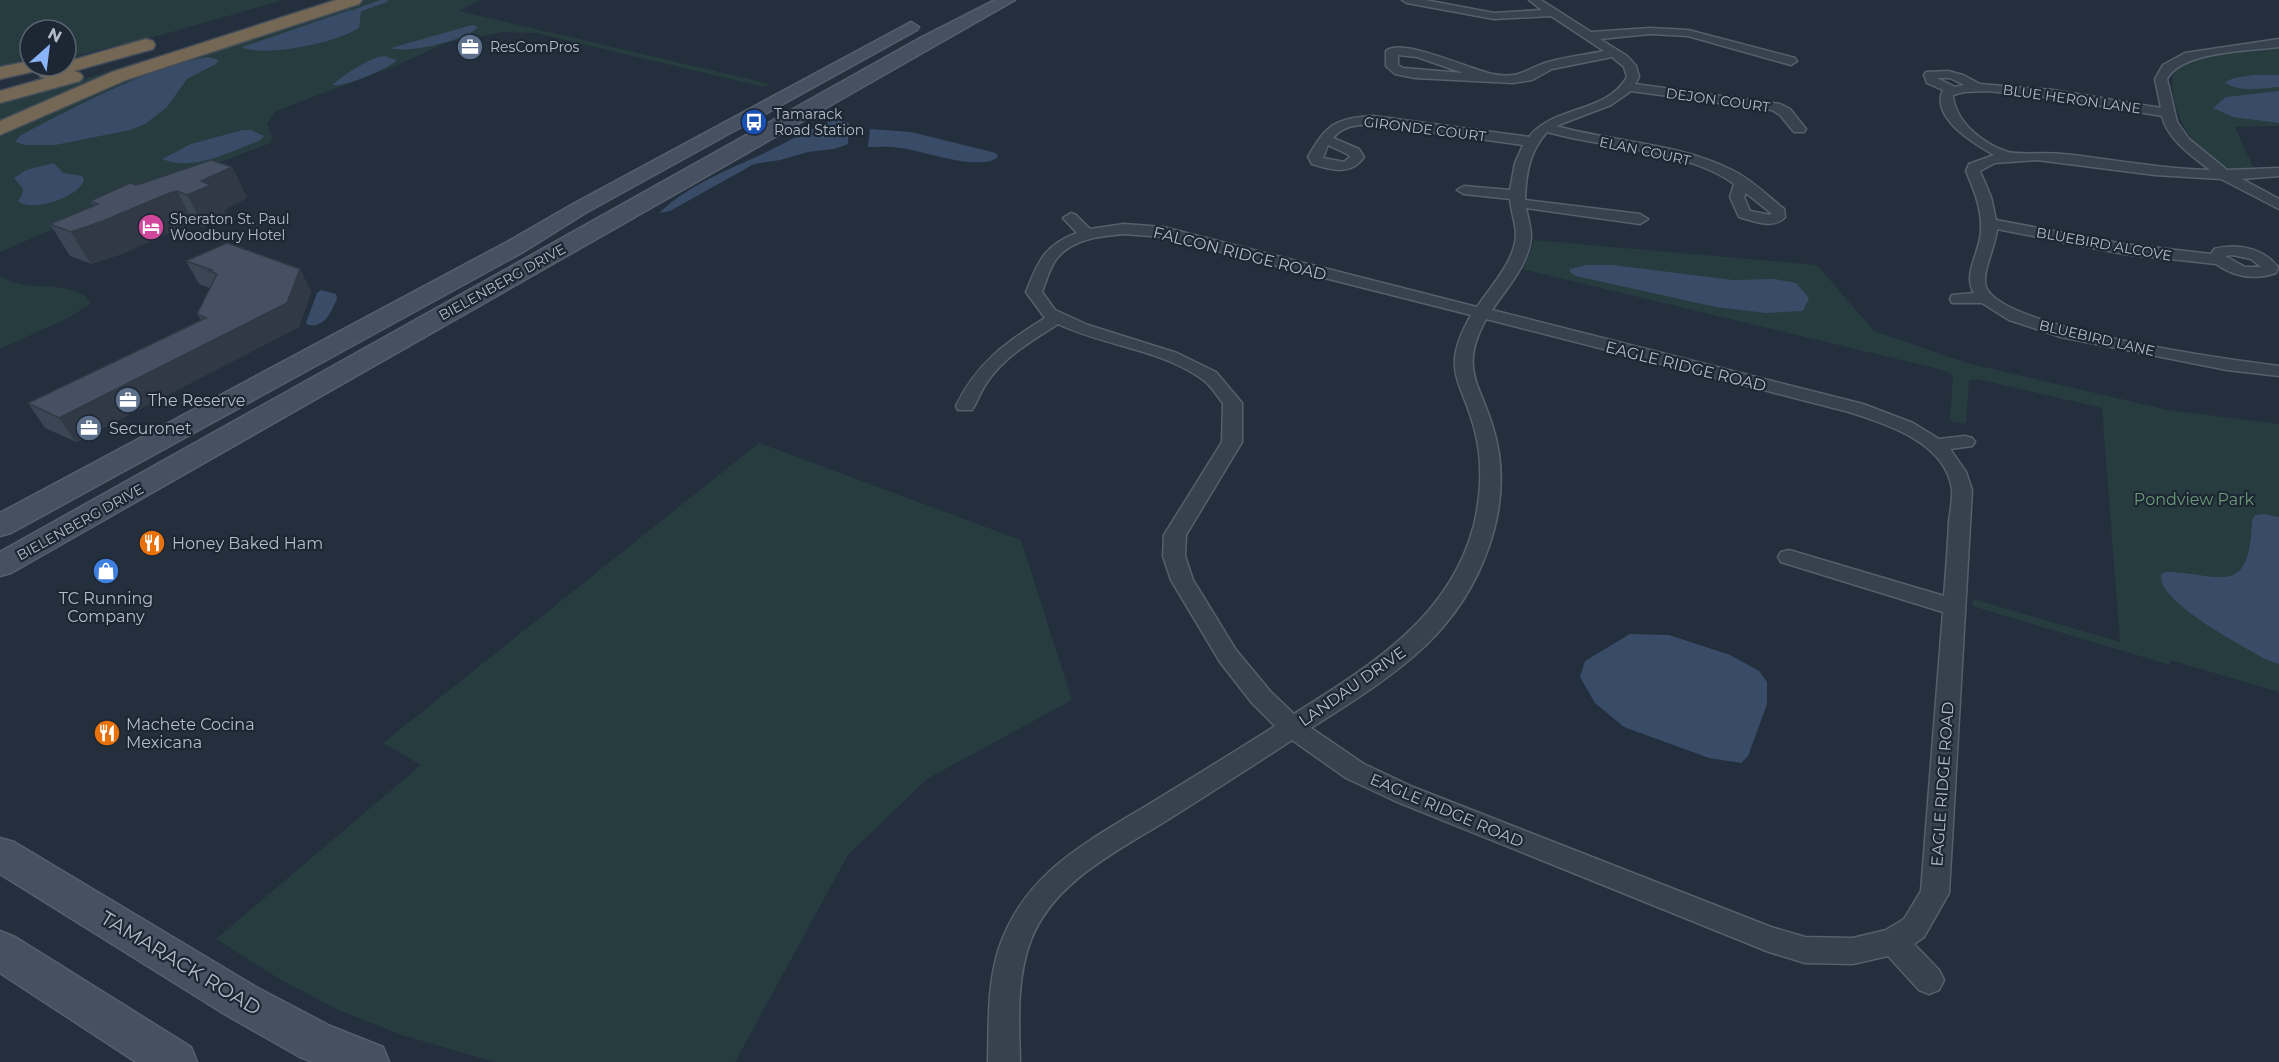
<svg xmlns="http://www.w3.org/2000/svg" width="2279" height="1062" font-family="Montserrat,sans-serif">
<rect width="100%" height="100%" fill="#242f3e"/>
<g fill="#263c3f">
<path d="M0 0H284L165 34 66 58V30H30V65L0 71Z"/>
<path d="M365 0H479L459 11 770 84 764 87 536 33 504 32 448 42 395 66 276 111 267 124 273 138 268 144 121 200 0 252V135L99 88Z"/>
<path d="M2279 47V126L2235 127 2254 169C2245 169 2235 170 2226 167 2195 158 2167 106 2173 75 2189 51 2251 51 2279 47Z"/>
<path d="M138 63 141 64 0 127V103Z"/>
<path d="M1534 240 1817 265 1874 331 1967 363 2168 410 2279 424V692L2170 660V665L1972 606 1973 599 2120 642 2102 408 1977 379 1969 380 1966 424 1950 421 1953 376 1943 370 1522 269 1530 254Z"/>
<path d="M0 276C7 280 15 283 23 285 39 287 85 284 90 304L68 318 0 349Z"/>
<path d="M759 443 1021 540 1072 700 927 779 848 855 735 1062H495L402 1035 336 1009 278 978 216 939 421 765 383 743Z"/>
</g>
<g fill="#394c67">
<path d="M350 10 361 12 359 28C339 42 264 58 242 47Z"/>
<path d="M472 25 478 27C468 40 407 54 391 48Z"/>
<path d="M384 56 397 60C388 69 345 87 333 85 342 75 371 57 384 56Z"/>
<path d="M208 57 218 60 216 64 187 79 166 108 145 124 130 130 55 145H25L15 142 21 135C77 106 146 68 208 57Z"/>
<path d="M2253 75H2279V87C2263 88 2238 93 2225 82L2234 78Z"/>
<path d="M2279 91V123L2233 117 2213 108 2226 97Z"/>
<path d="M836 119 849 123 848 144 834 149 808 152 780 160 754 164 670 211 659 213C685 188 722 172 756 157 783 145 807 129 836 119Z"/>
<path d="M870 129 911 132 996 153 998 157C980 172 924 151 901 148 890 146 879 147 868 147Z"/>
<path d="M243 130H251L264 136 259 141C229 152 194 172 162 159L191 144Z"/>
<path d="M54 163 63 173 82 176 84 180C79 197 33 213 18 201L22 195 23 189 14 178 26 170Z"/>
<path d="M1586 265H1613L1733 280 1774 279 1796 283 1809 298 1803 311 1766 313 1716 307 1576 276 1570 272V269Z"/>
<path d="M321 290 336 294 337 299C331 312 325 328 308 325L306 323 317 293Z"/>
<path d="M2264 514 2279 517V664L2267 660C2245 647 2156 602 2161 574L2166 572C2221 573 2249 600 2252 521L2255 515Z"/>
<path d="M1630 634 1669 635 1730 655 1759 671 1767 682V704L1748 756 1741 763 1709 758 1624 727 1595 703 1580 677 1585 661Z"/>
</g>
<g fill="none" stroke-linecap="round" stroke-linejoin="round">
<path stroke="#394c67" stroke-width="4" d="M356 11 386 0"/>
<defs>
<g id="street">
<path d="M1402 0H1425L1494 13 1542 10 1529 0H1541L1591 32 1650 28 1688 30 1795 58 1797 61 1791 65 1688 36 1650 34 1600 39 1627 56 1636 66 1639 77 1635 84 1780 104 1790 109 1806 129 1804 132H1794L1780 115 1772 110 1631 91 1611 105 1556 126C1613 142 1678 143 1732 170 1751 179 1768 196 1784 209L1785 217C1774 230 1753 221 1739 217L1730 197 1734 184C1689 150 1603 148 1547 132 1529 152 1526 174 1525 200L1640 214 1648 219 1640 224 1526 208C1528 218 1531 227 1531 236 1530 263 1506 289 1492 310L1863 404 1913 423 1939 439 1965 436 1972 438 1975 442 1972 446 1950 449 1966 472 1972 490 1949 893 1924 937 1914 944 1939 970 1944 980 1939 990 1929 994 1919 990 1888 956 1853 964 1805 963 1769 952 1395 801 1346 778 1292 740C1251 767 1210 793 1169 819 1118 851 1054 881 1031 940 1016 979 1019 1022 1020 1062H988C989 1024 987 985 999 948 1025 872 1087 842 1151 803 1192 778 1234 752 1275 726L1252 703 1220 662 1171 580 1163 556 1164 535 1222 442 1223 403C1217 396 1210 384 1202 379 1160 349 1104 346 1058 324 1033 340 1005 356 988 381 981 390 978 401 972 410H958L956 406C976 364 1006 342 1045 318L1026 292C1038 262 1044 245 1077 233L1063 218 1071 213 1076 215 1090 229 1124 224 1163 227 1477 307C1491 286 1514 262 1516 236 1516 224 1511 211 1510 199L1464 194 1457 190 1464 186 1510 190 1515 163 1523 145 1373 124C1357 125 1344 125 1333 138L1359 149 1364 157C1351 176 1331 170 1312 164L1308 157C1326 125 1335 118 1373 116L1529 137C1554 105 1606 114 1627 77L1624 67 1612 57 1552 69 1532 80 1513 83 1415 78 1395 74 1386 66V51C1402 37 1471 70 1492 74 1518 79 1523 71 1545 63 1563 57 1585 55 1604 51L1551 16 1494 19 1407 3ZM1398 55 1417 57 1463 73 1403 68 1398 65ZM1328 145 1349 155 1350 157 1344 162 1323 158ZM1746 193 1771 213V215L1750 211 1744 197ZM1124 234 1163 237 1471 315C1439 372 1462 379 1475 431 1483 462 1481 495 1474 525 1450 618 1370 666 1294 714L1270 691 1236 650 1193 580 1185 556 1186 535 1242 442V403L1216 372 1177 353 1088 325 1055 310 1042 292C1046 282 1049 270 1055 261 1070 239 1100 236 1124 234ZM1486 319 1849 412C1888 425 1945 442 1952 489 1953 499 1950 512 1949 522 1948 546 1946 571 1944 596L1789 550 1781 552 1778 557 1781 562 1943 612 1921 891 1904 919 1886 930 1853 938 1805 937 1771 927 1413 787 1364 764 1311 728C1350 703 1391 678 1425 646 1481 593 1516 507 1494 431 1481 384 1458 370 1486 319Z"/>
<path d="M2279 39V47C2249 51 2182 51 2167 79L2177 122 2189 139 2227 170 2279 168V176L2242 179 2279 199V209L2221 179 2155 175 2037 160 1995 163 1980 171 1991 197 1996 220 2124 244 2211 254 2214 249C2237 243 2263 248 2278 267L2276 273C2255 280 2234 277 2216 264L2124 254 1997 229C1996 246 1981 273 1986 287 2002 329 2231 360 2279 366V376L2227 370 2061 337 2009 320 1982 303H1952L1950 299 1952 295 1974 293C1962 274 1981 251 1981 230 1982 209 1974 190 1966 171L1969 164 1994 155C1975 144 1930 118 1943 90L1927 83 1924 75 1926 72 1948 71 1963 75 1980 84 2053 90 2161 108 2155 79 2163 65 2185 53ZM1937 78H1950L1964 85 1955 87ZM1988 91 2053 98 2162 116C2167 139 2192 156 2210 170 2160 169 2112 159 2063 154 2049 152 2018 155 2008 152 1983 144 1955 122 1953 95L1964 92ZM2232 255 2251 259 2261 267H2245L2225 256Z"/>
</g>
<g id="secondary">
<path d="M995 0H1015L11 573 0 576V552L922 37Z"/>
<path d="M911 22 919 27 917 30 587 212 523 252 11 533 0 536V513L507 242 573 204Z"/>
<path d="M0 838 14 842 256 987 330 1026 383 1047 389 1062H313L300 1057 226 1015 0 874Z"/>
<path d="M0 931 15 937 191 1047 197 1062H136L0 973Z"/>
</g>
<g id="highway">
<path d="M336 0H362L359 4 126 80 0 135V121L112 72Z"/>
<path d="M146 39 153 41 155 45 153 49 74 71 80 73 83 77 80 81 0 103V91L46 78 41 77 38 73 40 70 0 79V67L30 61V66H45L43 68 66 66V62Z"/>
</g>
</defs>
<use href="#street" stroke="#565f6c" stroke-width="3"/>
<use href="#secondary" stroke="#565f6c" stroke-width="3"/>
<use href="#highway" stroke="#434c59" stroke-width="3"/>
<use href="#street" fill="#38414e" fill-rule="evenodd"/>
<use href="#secondary" fill="#465061" fill-rule="evenodd"/>
<use href="#highway" fill="#746855" fill-rule="evenodd"/>
</g>
<g fill="#3b4654">
<path d="M232 167 247 198 224 210 228 216 204 227 194 223 184 226 122 254 91 264 70 256 50 224 93 206 90 201 136 185Z"/>
<path d="M186 261 300 269 311 292 299 327 76 442 45 428 28 403 201 320 197 314 210 288 199 284Z"/>
</g>
<g fill="#303945">
<path d="M232 167 247 198 224 210 228 216 204 227 187 195 201 181Z"/>
<path d="M177 191 194 223 184 226 122 254 91 264 71 232 167 194Z"/>
<path d="M300 269 311 292 299 327 76 442 59 418Z"/>
</g>
<g fill="#455162" stroke="#303945" stroke-width="1.5">
<path d="M211 160 232 167 201 181 211 185 187 195 177 191 167 194 103 221 71 232 50 224 98 204 90 201 130 183 136 185 143 183Z"/>
<path d="M227 243 300 269 287 303 59 418 28 403 206 318 197 314 217 274 209 271 212 270 186 261Z"/>
</g>
<defs>
<symbol id="office-disc" viewBox="-11 -11 22 22"><circle r="9.5" fill="#5c6f8a" stroke="#1d2633"/><path d="M-6-3h4V-5.5h4V-3h4V5H-6ZM-1-4.5V-3h2v-1.5ZM-6 0V1H6V0Z" fill="#fff"/></symbol>
<symbol id="bus-disc" viewBox="-11 -11 22 22"><circle r="9.5" fill="#1a4fb4" stroke="#1d2633"/><path d="M-5-6H5V4H4V6H2V4H-2V6H-4V4H-5ZM-3.5-4V0h7V-4ZM-3.5 1.2v1.5H-2V1.2ZM2 1.2v1.5H3.5V1.2Z" fill="#fff"/></symbol>
<symbol id="hotel-disc" viewBox="-11 -11 22 22"><circle r="9.5" fill="#d1479c" stroke="#1d2633"/><path d="M-6-4.5h1.5V1H6V5H4.5V3h-9V5H-6ZM-4 0a1.8 1.8 0 1 1 3.6 0ZM.5 0V-2.5h3Q6-2.5 6 0Z" fill="#fff"/></symbol>
<symbol id="restaurant-disc" viewBox="-11 -11 22 22"><circle r="9.5" fill="#e8710a" stroke="#1d2633"/><path d="M-5-6h1v4h1v-4h1v4h1v-4h1v5L-1.5 .5V6h-2V.5L-5-1ZM5-6V6H3V1.5H1.5Q1.5-4 5-6Z" fill="#fff"/></symbol>
<symbol id="shop-disc" viewBox="-11 -11 22 22"><circle r="9.5" fill="#3f7fe0" stroke="#1d2633"/><path d="M-5-2.5h2.3a2.7 3.5 0 0 1 5.4 0H5L5.5 6h-11ZM-1.5-2.5h3a1.5 2.3 0 0 0-3 0Z" fill="#fff"/></symbol>
</defs>
<g fill-rule="evenodd">
<use href="#office-disc" x="455" y="32" width="30" height="30"/>
<use href="#bus-disc" x="739" y="107" width="30" height="30"/>
<use href="#hotel-disc" x="136" y="212" width="30" height="30"/>
<use href="#office-disc" x="113" y="385" width="30" height="30"/>
<use href="#office-disc" x="74" y="413" width="30" height="30"/>
<use href="#restaurant-disc" x="137" y="528" width="30" height="30"/>
<use href="#shop-disc" x="91" y="556" width="30" height="30"/>
<use href="#restaurant-disc" x="92" y="718" width="30" height="30"/>
</g>
<g text-anchor="middle" stroke-width="4.5" stroke-linejoin="round" paint-order="stroke">
<g font-size="14" fill="#b4bcc9" stroke="#1d2633" text-anchor="start">
<text x="490" y="52">ResComPros</text>
<text x="774" y="119">Tamarack<tspan x="774" dy="16">Road Station</tspan></text>
<text x="170" y="224">Sheraton St. Paul<tspan x="170" dy="16">Woodbury Hotel</tspan></text>
</g>
<g font-size="14" fill="#b4bcc9" stroke="#1d2633">
<text transform="translate(2072 99) rotate(8)" y="5">BLUE HERON LANE</text>
<text transform="translate(1718 100) rotate(8)" y="5">DEJON COURT</text>
<text transform="translate(1425 129) rotate(7)" y="5">GIRONDE COURT</text>
<text transform="translate(1645 151) rotate(12)" y="5">ELAN COURT</text>
<text transform="translate(2104 244) rotate(10)" y="5">BLUEBIRD ALCOVE</text>
<text transform="translate(502 282) rotate(-29)" y="5">BIELENBERG DRIVE</text>
<text transform="translate(2097 338) rotate(13)" y="5">BLUEBIRD LANE</text>
<text transform="translate(80 522) rotate(-29)" y="5">BIELENBERG DRIVE</text>
</g>
<g font-size="16" fill="#b4bcc9" stroke="#1d2633">
<text transform="translate(1240 253) rotate(14)" y="6">FALCON RIDGE ROAD</text>
<text transform="translate(1686 366) rotate(14)" y="6">EAGLE RIDGE ROAD</text>
<text transform="translate(1352 686) rotate(-35)" y="6">LANDAU DRIVE</text>
<text transform="translate(1942 784) rotate(-86)" y="6">EAGLE RIDGE ROAD</text>
<text transform="translate(1447 810) rotate(23)" y="6">EAGLE RIDGE ROAD</text>
</g>
<g font-size="16" fill="#b4bcc9" stroke="#1d2633" text-anchor="start">
<text x="148" y="406">The Reserve</text>
<text x="109" y="434">Securonet</text>
<text x="172" y="549">Honey Baked Ham</text>
<text x="106" y="604" text-anchor="middle">TC Running<tspan x="106" dy="18">Company</tspan></text>
<text x="126" y="730">Machete Cocina<tspan x="126" dy="18">Mexicana</tspan></text>
</g>
<g font-size="16" fill="#6b9a76" stroke="#1d2633">
<text x="2194" y="505">Pondview Park</text>
</g>
<g font-size="20" fill="#b4bcc9" stroke="#1d2633">
<text transform="translate(181 963) rotate(31)" y="7">TAMARACK ROAD</text>
</g>
</g>
<g transform="translate(48 48) rotate(28)"><circle r="28" fill="#1d2633" stroke="#59626f" stroke-width="1.5"/>
<path d="M0-4.5L10 22L0 15L-10 22Z" fill="#8ab4f8"/>
<text y="-9" font-size="16" font-weight="bold" text-anchor="middle" fill="#b4bcc9">N</text>
</g>
</svg>
